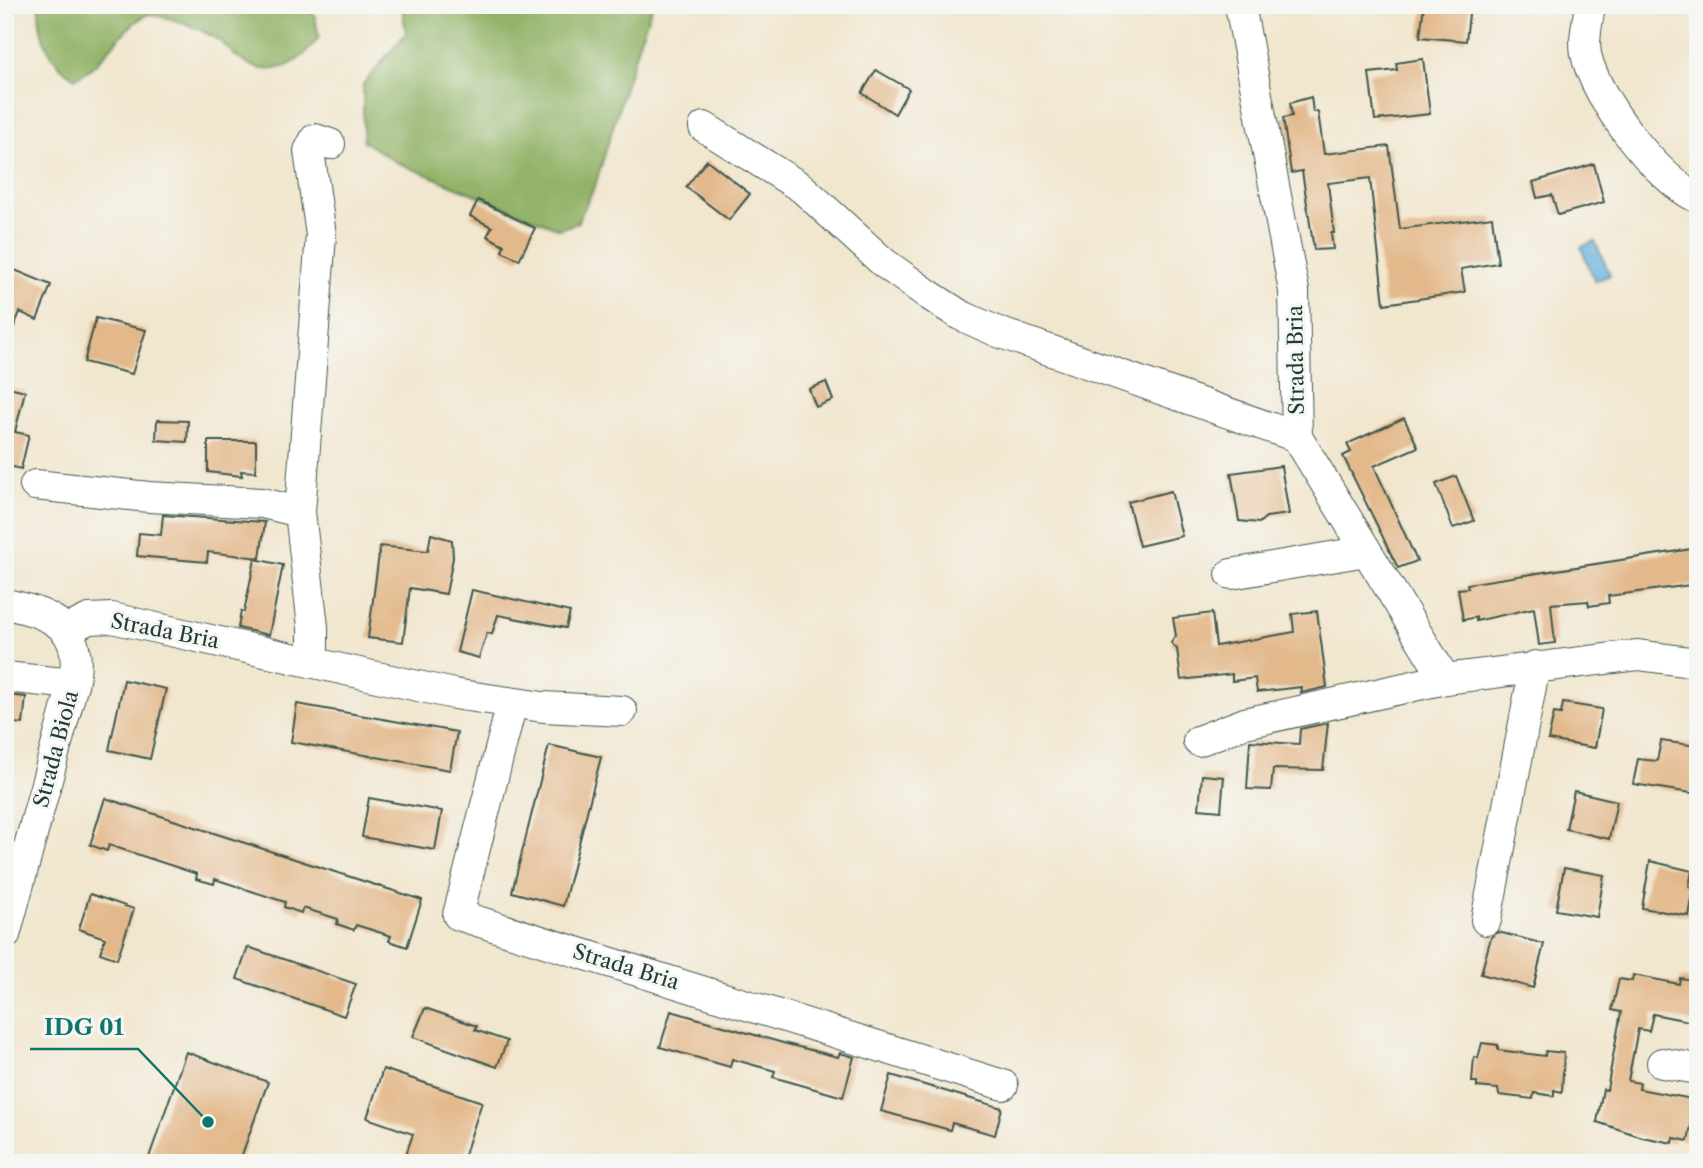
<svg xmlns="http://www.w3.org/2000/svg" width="1703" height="1168" font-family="'Libre Caslon Text',serif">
<rect width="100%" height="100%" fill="#f6f6f2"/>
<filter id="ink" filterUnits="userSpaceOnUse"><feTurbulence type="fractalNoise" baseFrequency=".0143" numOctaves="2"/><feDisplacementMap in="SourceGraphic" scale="14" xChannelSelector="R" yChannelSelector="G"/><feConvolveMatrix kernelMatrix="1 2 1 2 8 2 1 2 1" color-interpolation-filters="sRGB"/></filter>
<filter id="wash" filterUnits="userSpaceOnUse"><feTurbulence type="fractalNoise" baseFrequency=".00686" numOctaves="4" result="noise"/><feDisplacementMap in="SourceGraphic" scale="28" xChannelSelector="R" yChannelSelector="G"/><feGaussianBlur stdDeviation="1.57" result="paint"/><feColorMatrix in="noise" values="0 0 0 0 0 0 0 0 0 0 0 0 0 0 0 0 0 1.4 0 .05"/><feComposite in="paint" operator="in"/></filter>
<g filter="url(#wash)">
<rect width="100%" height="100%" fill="#f1e6ce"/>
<g fill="#92b367" stroke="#58784e" stroke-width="2">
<path d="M39 5H307L315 17 319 37C298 67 270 81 238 58 231 53 226 45 218 40 196 26 174 18 148 14 115 32 108 62 75 78 49 63 38 35 39 5Z"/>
<path d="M397 5H653L639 42 595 186 577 223 559 229 396 162 363 141V84L406 33 403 12Z"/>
</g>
<path fill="#61adda" stroke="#407587" stroke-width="2" d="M1595 241 1610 275 1595 282 1581 247Z"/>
<g id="blocks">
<g fill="#e3b98c">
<path d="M1424 5H1470L1466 41 1420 37Z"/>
<path d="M1423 59 1430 114 1375 120 1369 73 1397 70 1396 63Z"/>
<path d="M876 70 909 89 895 114 862 93Z"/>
<path d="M1311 97 1313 112H1318L1324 154 1389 146 1400 229 1492 217 1498 263 1461 269 1465 292 1384 304 1370 178 1328 183 1334 233H1331L1333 249 1314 250 1302 171 1291 173 1283 118 1292 116 1290 103Z"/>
<path d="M707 160 750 194 729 220 686 187Z"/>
<path d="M1594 164 1604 202 1558 215 1552 195 1537 198 1533 182Z"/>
<path d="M478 200 535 228 519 260 502 251 504 245 487 236 492 227 470 216Z"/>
<path d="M5 266 51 285 37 320 20 312 6 346Z"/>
<path d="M96 318 146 330 132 374 84 362Z"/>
<path d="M826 382 833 400 816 407 809 389Z"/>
<path d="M5 386 25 391 15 432 29 435 21 469 5 465Z"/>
<path d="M1404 418 1418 447 1374 466 1417 561 1398 568 1343 456 1351 452 1347 444Z"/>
<path d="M157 420 188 421 187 442 156 440Z"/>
<path d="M208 441H256V472L241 471 242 476 208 472Z"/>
<path d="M1281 466 1289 514 1266 517 1259 523 1239 521 1231 473Z"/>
<path d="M1456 476 1474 521 1453 528 1436 484Z"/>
<path d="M1171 491 1182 536 1139 546 1128 502Z"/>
<path d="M163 515 265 522 260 558 208 552 207 562 137 556 139 533 161 535Z"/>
<path d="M431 534 452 540 453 558 446 594 410 588 403 642 368 638 380 546 428 551Z"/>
<path d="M1698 548V584L1608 596 1609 603 1589 606 1588 601 1551 604 1555 643 1539 645 1534 608 1476 621V617L1463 620 1458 589 1468 588 1467 584Z"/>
<path d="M255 559 283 565 269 635 238 628 241 611 244 612Z"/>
<path d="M472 590 570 612 566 628 498 615 492 634 487 633 479 658 457 652Z"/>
<path d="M1317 611 1327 687 1301 693 1302 687 1257 692 1255 678 1232 681V674L1181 680 1177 649 1171 643 1176 636 1173 618 1212 613 1216 646 1294 632 1292 614Z"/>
<path d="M124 680 166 689 150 759 109 750Z"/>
<path d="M5 695 26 697 23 724 5 722Z"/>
<path d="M1563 703 1602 709 1595 748 1548 740 1554 713 1561 714Z"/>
<path d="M297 704 457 732 450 770 291 742Z"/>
<path d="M1328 723 1323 770 1273 769 1271 790 1247 789 1250 741 1299 744 1300 729Z"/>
<path d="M1661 741 1698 746V794L1633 784 1638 759 1657 761Z"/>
<path d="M549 745 601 757 563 906 512 892Z"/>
<path d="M1202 775 1224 777 1221 811 1199 809Z"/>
<path d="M1574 791 1617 801 1609 839 1566 829Z"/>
<path d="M105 798 422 900 407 947 389 941 391 936 356 925 354 930 337 924 338 919 303 908 301 913 284 907 285 902 215 879 214 884 196 879 197 874 109 845 107 851 90 845Z"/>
<path d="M369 798 442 811 435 850 362 837Z"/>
<path d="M1650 861 1692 871 1689 887 1694 888 1689 916 1642 908Z"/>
<path d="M1564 868 1604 875 1597 917 1556 910Z"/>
<path d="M90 894 134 909 117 959 100 953 105 938 79 929Z"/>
<path d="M1498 932 1544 944 1533 988 1481 974 1491 937Z"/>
<path d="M248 947 356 984 344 1016 237 979Z"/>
<path d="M1633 975 1679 984 1680 978 1698 981V1023L1653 1014 1649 1031 1638 1029 1628 1081 1640 1083 1639 1089 1698 1100V1122L1692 1121 1688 1141 1674 1138 1673 1143 1642 1137 1597 1122 1603 1089 1607 1090 1621 1012 1612 1010 1619 979 1632 981Z"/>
<path d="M425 1008 477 1026 475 1030 507 1041 497 1067 413 1037Z"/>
<path d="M671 1011 783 1043 838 1057 840 1053 854 1057 843 1097 773 1077 775 1071 732 1059 730 1067 660 1047Z"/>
<path d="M1482 1043 1498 1045V1050L1545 1056 1546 1051 1564 1053 1562 1092 1554 1090V1096L1534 1093 1533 1099 1499 1095 1498 1089 1477 1087V1082H1472L1474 1057 1478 1058Z"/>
<path d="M186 1052 268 1082 239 1163H147Z"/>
<path d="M383 1069 482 1102 462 1163H403L413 1134 367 1118Z"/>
<path d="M891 1075 1002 1108 995 1135 952 1123 950 1130 881 1111Z"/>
</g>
</g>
</g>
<g filter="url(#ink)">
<use href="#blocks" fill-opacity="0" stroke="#3e564b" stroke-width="2"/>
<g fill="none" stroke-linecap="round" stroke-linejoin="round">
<defs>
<g id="minor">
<path d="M1240 5 1294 291 1297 437 1445 679"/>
<path d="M1590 5C1588 21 1583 38 1586 54 1595 98 1657 180 1698 198"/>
<path d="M704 127 802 188 884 263 929 295 960 315 998 332 1297 437"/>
<path d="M35 485 149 497 262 503 300 512"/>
<path d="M1231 574 1366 551"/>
<path d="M5 604C53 613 86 629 73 684L5 935"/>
<path d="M66 630 89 619 112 618 454 694 543 707 622 711"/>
<path d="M313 662V627L300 512 321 235 309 151 315 139 330 144"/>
<path d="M5 677 73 684"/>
<path d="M512 703 458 915 1003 1085"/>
<path d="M1198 741 1245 723 1445 679 1638 655 1698 663"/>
<path d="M1486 920 1535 666"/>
<path d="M1662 1063 1698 1069"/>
</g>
</defs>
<use href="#minor" stroke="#3e564b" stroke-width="32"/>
<use href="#minor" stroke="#fff" stroke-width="30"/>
</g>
</g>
<g text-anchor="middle" stroke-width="6" stroke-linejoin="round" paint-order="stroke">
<g font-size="21" fill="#1f3d34" stroke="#f6f6f2">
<text transform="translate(1296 360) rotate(-91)" y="7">Strada Bria</text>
<text transform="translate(165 631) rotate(11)" y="7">Strada Bria</text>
<text transform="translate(56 749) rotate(-75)" y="7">Strada Biola</text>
<text transform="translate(626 967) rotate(17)" y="7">Strada Bria</text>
</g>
</g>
<path fill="none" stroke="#0f766e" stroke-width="2.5" d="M208 1122L138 1049H30"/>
<circle fill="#0f766e" stroke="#f6f6f2" stroke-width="2.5" cx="208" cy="1122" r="7"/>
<g font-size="23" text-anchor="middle" font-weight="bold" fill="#0f766e" stroke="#f6f6f2" stroke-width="6" stroke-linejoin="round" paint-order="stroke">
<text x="84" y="1035">IDG 01</text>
</g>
<rect width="1703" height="1168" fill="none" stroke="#f6f6f2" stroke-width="28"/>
</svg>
